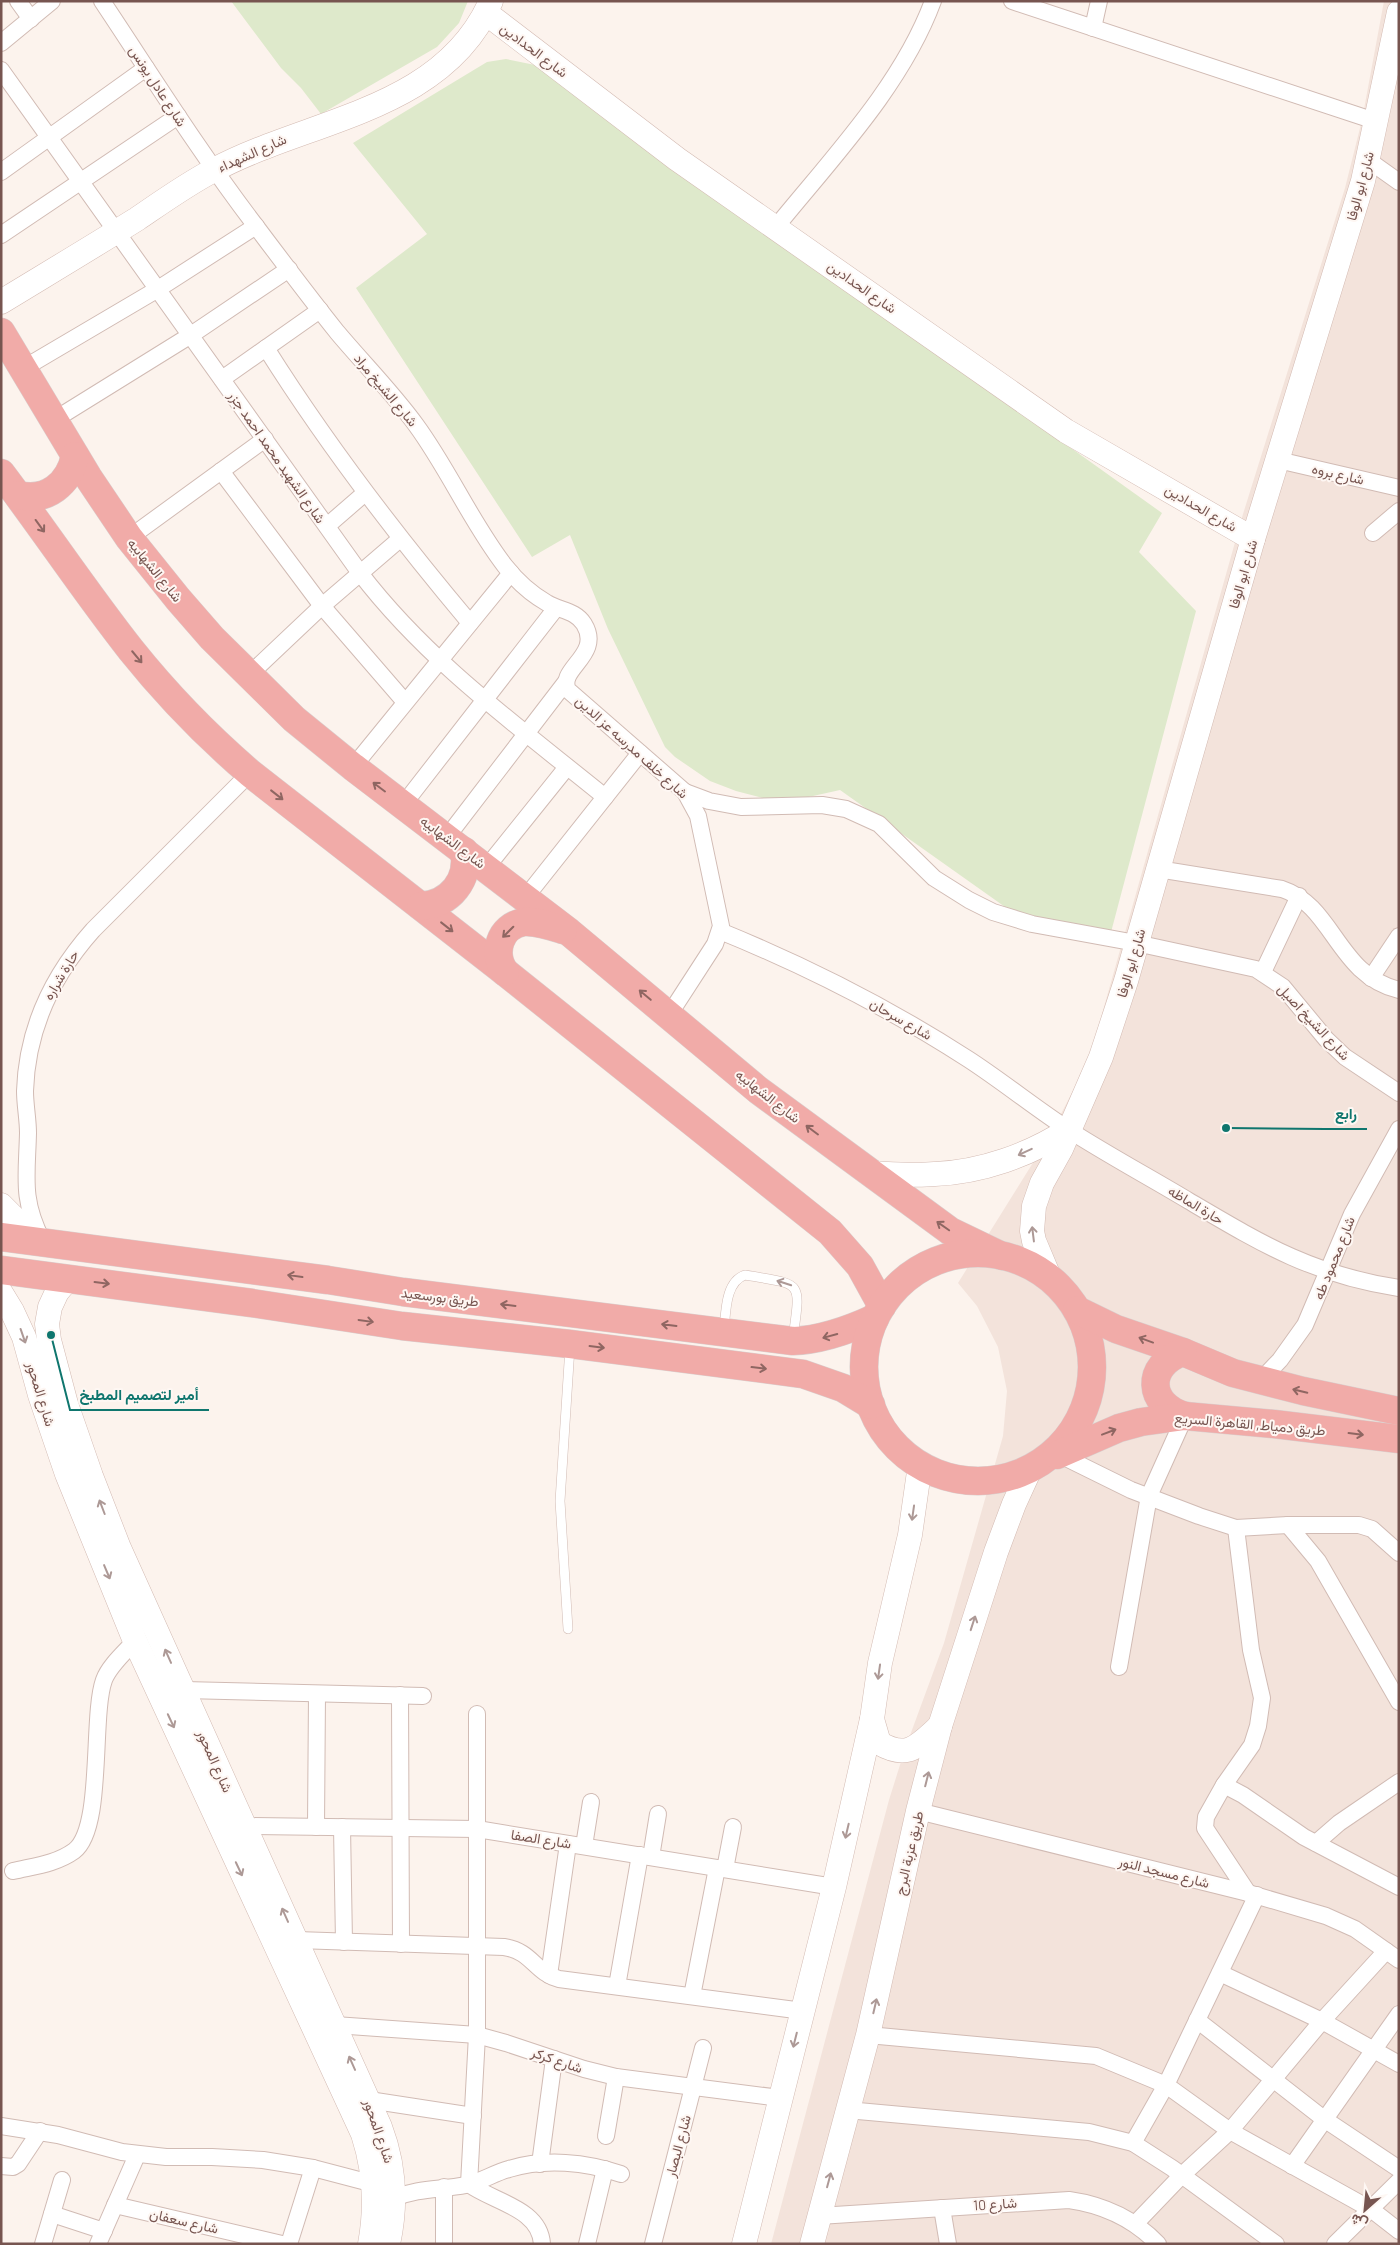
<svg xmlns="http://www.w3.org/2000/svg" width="1400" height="2245" font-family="Barlow,Vazirmatn,sans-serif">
<rect width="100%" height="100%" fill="#fcf3ed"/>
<path fill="#f3e3db" d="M1384 1H1399V2244H771L889 1800 905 1749 944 1643 1003 1436 1007 1391 998 1347 977 1306 958 1283 1049 1137 1077 1083 1093 1046 1243 514 1345 188 1362 120Z"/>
<g fill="#dee9cb">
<path d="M231 1H468L459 23 437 47 321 114 301 88 281 68Z"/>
<path d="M506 59 535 65 1162 513 1139 552 1196 611 1110 936 1015 914 840 790 804 798H763L736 791 710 781 675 757 665 747 608 629 570 535 532 557 356 288 427 234 353 143 487 62Z"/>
</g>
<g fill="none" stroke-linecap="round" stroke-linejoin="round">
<defs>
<g id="lane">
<path d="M724 1330C726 1312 725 1282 745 1275 803 1285 801 1279 793 1338"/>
<path d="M568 1629 560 1501 570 1347"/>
</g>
<g id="street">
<path d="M18 1 31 19"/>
<path d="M102 1C152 76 200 153 255 225 282 261 309 297 337 332 363 363 392 392 416 425 449 470 471 522 505 566 516 580 531 594 547 603 560 611 575 610 584 624 603 655 557 669 568 690L685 792 698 816 721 926 715 944 669 1015"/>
<path d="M1012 1 1375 121"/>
<path d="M1093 28 1099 1"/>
<path d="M1 43 52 1"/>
<path d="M1 70 360 573C428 662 519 727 605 797"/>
<path d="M1368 160 1399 182"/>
<path d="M1 172 146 68"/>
<path d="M776 227C832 158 902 85 933 1"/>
<path d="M1 235 178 116"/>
<path d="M266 348C327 445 396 535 470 623"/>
<path d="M24 368 158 289 256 226"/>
<path d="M222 379 320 310"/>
<path d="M54 420 191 335 289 269"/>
<path d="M1278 460 1399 488"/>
<path d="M221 471 322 606 405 702"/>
<path d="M327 526 365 493"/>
<path d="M1373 533 1399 511"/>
<path d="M129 538 265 439"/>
<path d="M248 676 322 606 400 539"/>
<path d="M353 767 511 573"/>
<path d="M685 792 709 801 741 807 822 805 846 809 879 824 934 878 969 900 993 912 1032 924 1136 943 1256 969 1283 987 1326 1039 1345 1057 1399 1093"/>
<path d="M403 805 556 608"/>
<path d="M447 837 565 683"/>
<path d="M486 868 567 767"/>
<path d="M1158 869 1282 889C1334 906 1337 975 1399 990"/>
<path d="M525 898 640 753"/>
<path d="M720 931C806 966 889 1008 968 1059 1002 1081 1035 1108 1069 1130 1108 1155 1149 1177 1189 1201 1262 1244 1313 1275 1399 1288"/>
<path d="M1263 972 1299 896"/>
<path d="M1371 978 1399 936"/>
<path d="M42 1240C21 1199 27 1176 28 1133 28 1119 25 1105 25 1091 27 1029 52 976 93 930L250 773"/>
<path d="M1260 1381 1280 1360 1305 1325 1352 1214 1399 1129"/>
<path d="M1060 1455 1131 1490 1199 1516 1236 1528 1288 1525H1359L1372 1529 1399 1553"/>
<path d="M1288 1525 1318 1561 1399 1702"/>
<path d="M1119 1667 1149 1496 1185 1416"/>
<path d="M184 1690 423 1696"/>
<path d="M400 1695 401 1944"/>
<path d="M477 1714V2035L469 2184C493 2202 540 2208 542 2244"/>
<path d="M1224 1785 1252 1745 1258 1726 1262 1698 1251 1650 1236 1528"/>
<path d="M918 1811 1248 1893 1326 1916 1355 1929 1399 1960"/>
<path d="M245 1826 477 1829 834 1887"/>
<path d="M316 1827 317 1694"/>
<path d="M342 1827 344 1942"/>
<path d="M1316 1843 1339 1823 1399 1782"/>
<path d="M584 1846 591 1802"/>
<path d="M651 1857 658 1814"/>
<path d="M725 1869 733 1827"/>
<path d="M13 1871C34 1866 56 1864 74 1851 104 1829 91 1716 104 1680 109 1666 125 1652 135 1641"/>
<path d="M1248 1893 1205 1828 1206 1817 1224 1785 1243 1795 1304 1837 1399 1887"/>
<path d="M297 1940 504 1947C532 1951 535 1973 559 1979L803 2011"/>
<path d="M1220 1973 1322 2021 1399 2064"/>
<path d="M549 1975 568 1844"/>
<path d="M617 1986 640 1855"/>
<path d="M692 1996 717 1868"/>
<path d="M1197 2020 1324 2119 1399 2169"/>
<path d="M335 2025 477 2035 506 2043 584 2069 616 2077 780 2098"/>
<path d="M868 2035 1096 2056 1166 2085 1230 2131 1372 2210 1399 2231"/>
<path d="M369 2100 473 2116"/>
<path d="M847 2110 1089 2132 1133 2143 1172 2168 1276 2244"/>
<path d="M1 2126 58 2135 122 2152 166 2157H212L263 2160 313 2168 374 2184"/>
<path d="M606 2136 616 2077"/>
<path d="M1133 2143 1166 2085 1257 1895"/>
<path d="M540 2164 554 2059"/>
<path d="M1 2166 13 2167 18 2164 40 2131"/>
<path d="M1292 2166 1399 2014"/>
<path d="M395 2198C418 2188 441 2190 466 2185 481 2182 494 2173 509 2169 545 2158 586 2162 621 2174"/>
<path d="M115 2205 282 2244"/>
<path d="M942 2208 948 2244"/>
<path d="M52 2214 104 2231"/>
<path d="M819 2216 1069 2200C1104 2205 1133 2218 1158 2244"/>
<path d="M1135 2224 1181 2176 1230 2131 1322 2021 1386 1951"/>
<path d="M43 2244 62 2180"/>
<path d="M98 2244 137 2155"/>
<path d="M289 2244 313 2168"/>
<path d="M444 2244V2187"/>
<path d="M587 2244 605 2169"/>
<path d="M653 2244 703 2048"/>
<path d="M1335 2244 1399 2181"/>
</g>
<g id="secondary">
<path d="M486 13 677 159 1066 431 1253 539"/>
<path d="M1 302C47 274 92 247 137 219 162 202 187 184 214 170 309 119 443 111 491 1"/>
<path d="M870 1173C892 1174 914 1176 935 1174 982 1172 1029 1155 1068 1130"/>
<path d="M1 1205 37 1241"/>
<path d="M68 1279 57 1292 50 1307 47 1324 49 1340 66 1404 91 1476 119 1548 380 2127C395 2166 397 2203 388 2244"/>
<path d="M1050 1279 1034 1241 1032 1231 1034 1206 1042 1183 1061 1149 1101 1057 1126 981 1253 539 1363 181 1399 12"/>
<path d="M1 1293 12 1311 24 1337 40 1395 67 1474 135 1641 363 2134C375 2171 377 2206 370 2244"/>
<path d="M872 1719 879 1743C908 1760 918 1746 940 1726"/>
<path d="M744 2244 834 1887 872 1719 880 1663 910 1535 920 1465"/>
<path d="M812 2244 868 2035 918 1811 940 1726 996 1552 1014 1504 1030 1469"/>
</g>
<g id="highway">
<path d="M1 332 88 477 129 538 178 599 212 638 294 719 353 767 569 932 758 1090 950 1231 1002 1256"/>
<path d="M1 473C45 531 86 593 131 650 167 695 207 736 250 773L505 972 830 1232 860 1266 882 1306"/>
<path d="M18 495C47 502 69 484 75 456"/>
<path d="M421 906C450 904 470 880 464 851"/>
<path d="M505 972C492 954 499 926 524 922 537 921 551 926 563 930"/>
<path d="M1 1237 328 1280 403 1292 793 1341C822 1340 849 1330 875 1318"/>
<circle cx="978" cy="1367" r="114"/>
<path d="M1 1270 252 1303 402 1326 570 1344 803 1374 843 1388 871 1405"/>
<path d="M1077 1310 1116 1329 1183 1352 1233 1373 1303 1391 1399 1411"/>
<path d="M1183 1352C1145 1365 1147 1405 1185 1416"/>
<path d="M1057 1455 1119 1428 1141 1422 1185 1416 1274 1424 1399 1439"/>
</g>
</defs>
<use href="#lane" stroke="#d1bbb4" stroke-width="10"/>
<use href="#street" stroke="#d1bbb4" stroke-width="18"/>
<use href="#secondary" stroke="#d3bab2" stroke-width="25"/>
<use href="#highway" stroke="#d9cfce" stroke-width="29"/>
<use href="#lane" stroke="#fff" stroke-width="9"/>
<use href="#street" stroke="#fff" stroke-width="16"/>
<use href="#secondary" stroke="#fff" stroke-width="24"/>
<use href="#highway" stroke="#f1aba8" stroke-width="28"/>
</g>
<defs><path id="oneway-shaft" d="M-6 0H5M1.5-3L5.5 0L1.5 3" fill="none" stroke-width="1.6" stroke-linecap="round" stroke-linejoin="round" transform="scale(1.25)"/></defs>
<g stroke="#8f6662">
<use href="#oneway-shaft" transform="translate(40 526) rotate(54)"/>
<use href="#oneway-shaft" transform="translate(137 657) rotate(50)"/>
<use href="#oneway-shaft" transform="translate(379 787) rotate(-143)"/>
<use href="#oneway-shaft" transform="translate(277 795) rotate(38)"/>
<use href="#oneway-shaft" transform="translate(447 927) rotate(38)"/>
<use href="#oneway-shaft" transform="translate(508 932) rotate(135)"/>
<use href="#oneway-shaft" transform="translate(645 995) rotate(-140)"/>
<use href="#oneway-shaft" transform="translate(812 1130) rotate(-143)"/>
<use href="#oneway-shaft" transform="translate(943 1226) rotate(-145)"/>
<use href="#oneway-shaft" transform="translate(295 1276) rotate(-172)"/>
<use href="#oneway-shaft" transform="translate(102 1283) rotate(7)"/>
<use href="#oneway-shaft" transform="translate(508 1305) rotate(-173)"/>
<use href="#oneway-shaft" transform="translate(366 1321) rotate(8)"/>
<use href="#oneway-shaft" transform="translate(669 1325) rotate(-173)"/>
<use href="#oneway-shaft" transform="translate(830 1336) rotate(165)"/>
<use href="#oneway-shaft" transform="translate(1146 1340) rotate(-160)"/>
<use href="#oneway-shaft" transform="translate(597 1347) rotate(7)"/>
<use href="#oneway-shaft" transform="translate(759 1368) rotate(7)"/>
<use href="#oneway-shaft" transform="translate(1300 1391) rotate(-167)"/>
<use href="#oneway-shaft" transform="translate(1109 1432) rotate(-21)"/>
<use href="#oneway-shaft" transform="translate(1356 1434) rotate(7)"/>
</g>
<g stroke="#ad9996">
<use href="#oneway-shaft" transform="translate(1025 1152) rotate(155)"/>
<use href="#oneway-shaft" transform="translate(1033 1234) rotate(-97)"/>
<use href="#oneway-shaft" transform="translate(784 1283) rotate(-162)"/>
<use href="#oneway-shaft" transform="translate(23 1336) rotate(71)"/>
<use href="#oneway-shaft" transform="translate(102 1507) rotate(-111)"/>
<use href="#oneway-shaft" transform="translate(913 1513) rotate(98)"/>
<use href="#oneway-shaft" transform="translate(107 1572) rotate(67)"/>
<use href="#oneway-shaft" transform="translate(973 1623) rotate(-72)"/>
<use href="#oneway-shaft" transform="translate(168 1656) rotate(-114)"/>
<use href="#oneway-shaft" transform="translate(879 1672) rotate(98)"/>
<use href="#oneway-shaft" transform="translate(171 1721) rotate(65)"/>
<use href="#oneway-shaft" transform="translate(927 1779) rotate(-76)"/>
<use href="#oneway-shaft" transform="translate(847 1831) rotate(103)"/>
<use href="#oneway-shaft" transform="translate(239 1869) rotate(65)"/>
<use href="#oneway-shaft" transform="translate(285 1915) rotate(-114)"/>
<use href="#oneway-shaft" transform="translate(875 2006) rotate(-77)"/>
<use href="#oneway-shaft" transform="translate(795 2040) rotate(104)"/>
<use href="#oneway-shaft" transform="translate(352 2063) rotate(-114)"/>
<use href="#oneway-shaft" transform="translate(829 2180) rotate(-75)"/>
</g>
<g text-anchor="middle" stroke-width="4" stroke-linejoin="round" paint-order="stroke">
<g font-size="14" fill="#775550" stroke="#fef7f3">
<text transform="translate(534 50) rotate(37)" y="5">شارع الحدادين</text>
<text transform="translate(158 86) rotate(57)" y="5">شارع عادل يونس</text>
<text transform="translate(252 153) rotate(-24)" y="5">شارع الشهداء</text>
<text transform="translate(1360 186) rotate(-75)" y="5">شارع ابو الوفا</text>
<text transform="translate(862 287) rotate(35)" y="5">شارع الحدادين</text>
<text transform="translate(386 390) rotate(50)" y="5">شارع الشيخ مراد</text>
<text transform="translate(277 457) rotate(55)" y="5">شارع الشهيد محمد احمد جزر</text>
<text transform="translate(1338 474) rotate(13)" y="5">شارع بروه</text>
<text transform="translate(1201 508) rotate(30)" y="5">شارع الحدادين</text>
<text transform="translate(155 570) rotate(51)" y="5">شارع الشهابيه</text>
<text transform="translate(1243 574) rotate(-74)" y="5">شارع ابو الوفا</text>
<text transform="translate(632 747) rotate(42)" y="5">شارع خلف مدرسه عز الدين</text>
<text transform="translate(453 842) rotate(37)" y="5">شارع الشهابيه</text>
<text transform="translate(1131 963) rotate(-74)" y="5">شارع ابو الوفا</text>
<text transform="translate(61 975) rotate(-59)" y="5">حارة شراره</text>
<text transform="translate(901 1019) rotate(30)" y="5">شارع سرحان</text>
<text transform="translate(1314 1022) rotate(47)" y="5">شارع الشيخ اصيل</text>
<text transform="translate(768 1096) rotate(38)" y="5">شارع الشهابيه</text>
<text transform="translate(1196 1205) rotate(31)" y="5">حارة الماظه</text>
<text transform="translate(1334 1258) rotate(-68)" y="5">شارع محمود طه</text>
<text transform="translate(440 1297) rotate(7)" y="5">طريق بورسعيد</text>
<text transform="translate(41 1394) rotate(73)" y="5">شارع المحور</text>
<text transform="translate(1250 1424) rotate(5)" y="5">طريق دمياط, القاهرة السريع</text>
<text transform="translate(215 1761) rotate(66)" y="5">شارع المحور</text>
<text transform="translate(541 1839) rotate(9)" y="5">شارع الصفا</text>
<text transform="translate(909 1853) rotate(-77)" y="5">طريق عزبة البرج</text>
<text transform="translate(1164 1872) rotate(14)" y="5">شارع مسجد النور</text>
<text transform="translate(557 2060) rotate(19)" y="5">شارع كركر</text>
<text transform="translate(379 2131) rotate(71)" y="5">شارع المحور</text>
<text transform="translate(678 2146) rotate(-75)" y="5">شارع البصار</text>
<text transform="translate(995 2204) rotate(-4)" y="5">شارع 10</text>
<text transform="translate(184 2221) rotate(13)" y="5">شارع سعفان</text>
</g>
</g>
<path fill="none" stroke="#0f766e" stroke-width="2" d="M1226 1128L1325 1129H1367M51 1335L70 1410H209"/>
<g fill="#0f766e" stroke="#fef7f3" stroke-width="2">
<circle cx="1226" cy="1128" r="5"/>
<circle cx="51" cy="1335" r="5"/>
</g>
<g font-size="15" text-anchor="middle" font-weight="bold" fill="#0f766e" stroke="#fef7f3" stroke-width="4" stroke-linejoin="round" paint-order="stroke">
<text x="1346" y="1119">رابع</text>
<text x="139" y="1400">أمير لتصميم المطبخ</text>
</g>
<rect width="1400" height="2245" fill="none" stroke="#775550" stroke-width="5"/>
<g transform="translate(1365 2210) rotate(207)" stroke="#fef7f3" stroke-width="4" paint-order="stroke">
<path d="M0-4L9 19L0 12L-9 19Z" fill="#775550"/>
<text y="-8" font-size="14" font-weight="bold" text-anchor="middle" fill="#775550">ش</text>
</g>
</svg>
